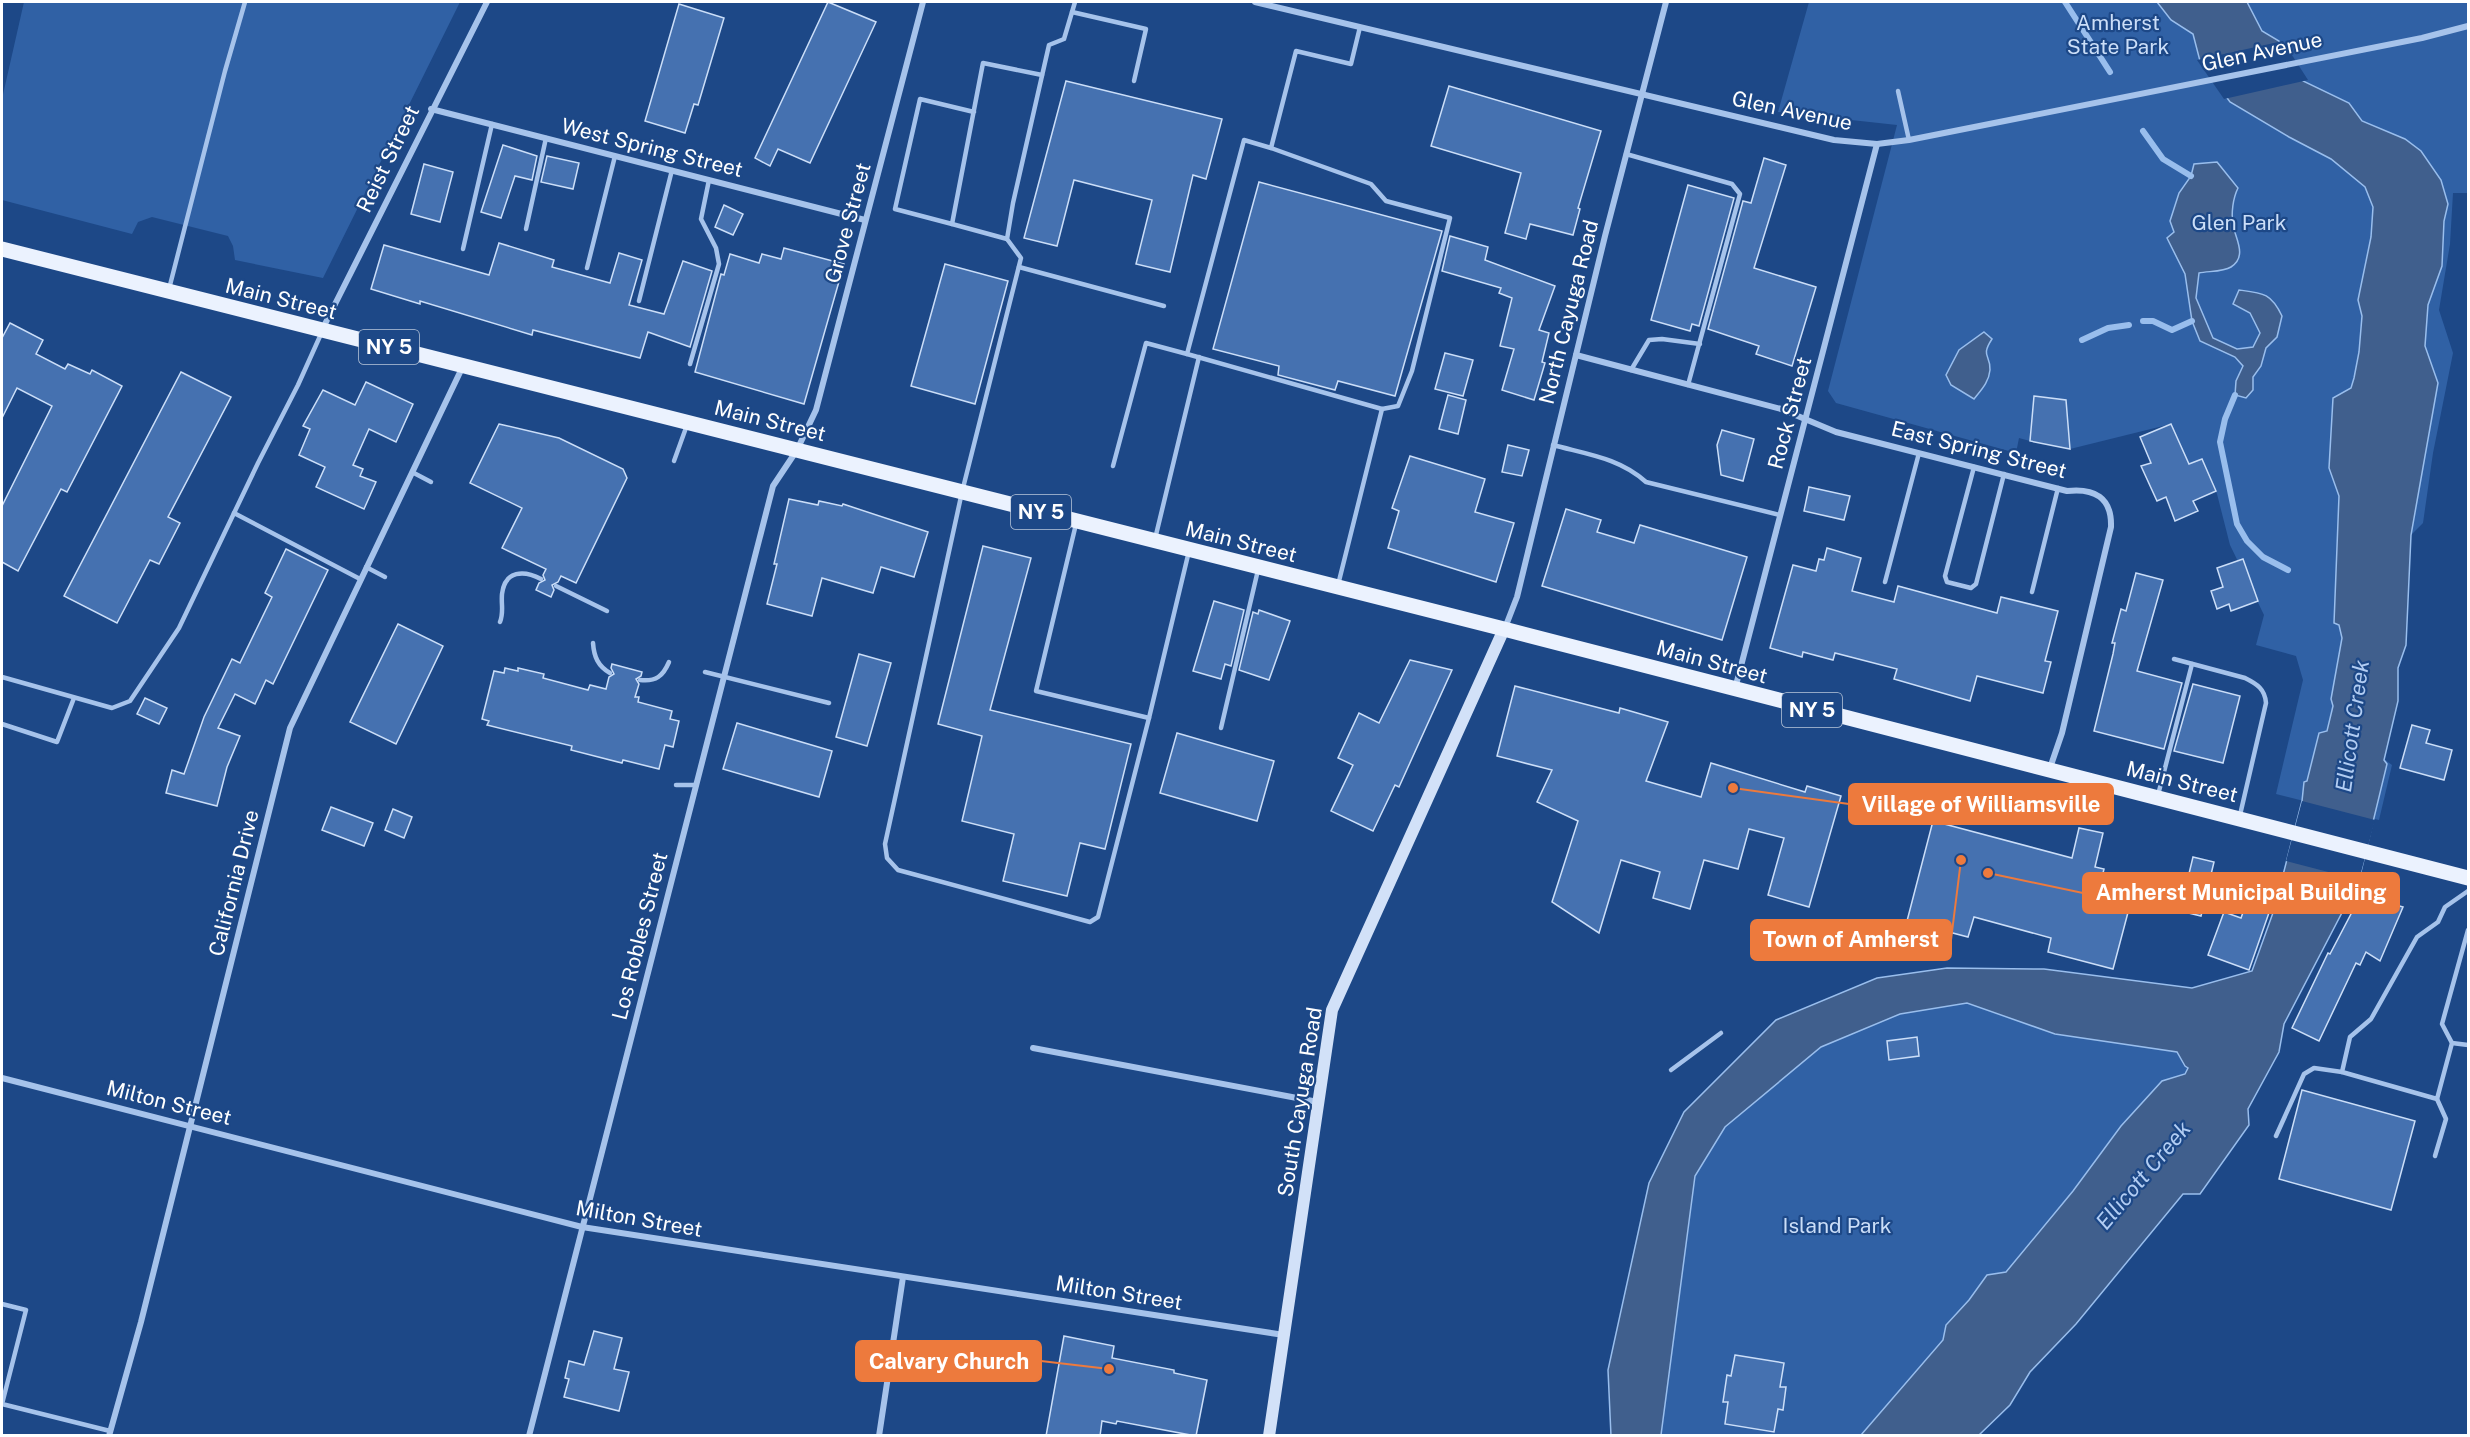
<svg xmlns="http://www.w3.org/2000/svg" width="2470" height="1437" font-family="'Public Sans',sans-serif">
<rect width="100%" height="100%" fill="#1d4887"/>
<g fill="#3061a5">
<path d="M24 2H460L323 278 235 260 233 246 228 236 152 217 138 222 132 234 2 200V99Z"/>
<path d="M1809 2H2468V193H2453L2450 244 2439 310 2453 353 2433 453 2423 523 2411 535 2406 645 2398 668V701L2384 759 2392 765 2379 820 2276 794 2303 680 2296 656 2256 645 2264 615 2230 545 2217 494 2202 459 2189 464 2171 424 2070 449 2066 400 2034 396 2030 441 2019 438 2016 453 1836 403 1828 391 1897 125 1778 112Z"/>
<path d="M1967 1003 2055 1034 2177 1052 2184 1066 2189 1068 2185 1074 2162 1081 2121 1126 2073 1191 2006 1272 1987 1275 1969 1300 1946 1325 1943 1340 1861 1435 1661 1436 1695 1176 1725 1127 1821 1047 1900 1014Z"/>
</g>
<g fill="#405f8d" stroke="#99beed" stroke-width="1.5">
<path d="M2157 2H2247L2262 31 2279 41 2303 81 2349 103 2362 121 2405 139 2421 151 2441 180 2448 204 2444 221 2442 266 2428 305 2425 346 2438 383 2411 535 2406 645 2398 668V701L2384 760 2387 764 2359 880 2284 1024 2279 1052 2248 1109 2249 1125 2200 1194H2183L2076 1324 2030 1372 2010 1405 1979 1435H1861L1943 1340 1946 1325 1969 1300 1987 1275 2006 1272 2073 1191 2121 1126 2162 1081 2185 1074 2188 1068 2185 1066 2177 1052 2055 1034 1967 1003 1900 1014 1821 1047 1725 1127 1695 1176 1661 1435 1611 1436 1608 1370 1649 1183 1684 1112 1776 1020 1877 978 1947 968 2044 969 2192 988 2252 971 2274 910 2302 801 2304 782 2307 781 2319 733 2327 731 2333 706 2331 699 2342 638 2339 625 2334 623 2339 496 2329 468 2333 398 2351 388 2354 378 2359 352 2362 316 2358 300 2371 237 2373 207 2365 187 2331 159 2289 137 2230 102 2200 61 2193 34 2171 20Z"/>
<path d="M2217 162 2238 188C2233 198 2231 213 2233 225 2235 238 2248 256 2231 267 2223 272 2208 271 2199 273L2196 298 2213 338 2237 349 2253 347 2260 333 2250 313 2233 304 2239 290C2263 293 2271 293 2282 316L2277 337 2266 348 2261 366 2253 377V390L2246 398 2235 395 2236 381 2243 366 2235 357 2200 341 2192 321 2185 274 2167 238 2174 232 2170 221 2179 193 2191 176 2194 164Z"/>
<path d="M1984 332 1992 339C1980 357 1991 355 1990 370 1989 382 1981 390 1974 399L1951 385 1946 375 1959 350Z"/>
</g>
<g fill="#1d4887">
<path d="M2283 41 2308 80 2224 99 2197 60Z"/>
<path d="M2302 801 2375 820 2359 880 2286 861Z"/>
</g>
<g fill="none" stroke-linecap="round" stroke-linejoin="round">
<g stroke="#99beed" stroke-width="6">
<path d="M2065 2 2110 72"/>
<path d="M2143 131 2163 159 2191 176"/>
<path d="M2143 321H2153L2172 330 2192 321"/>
<path d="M2082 340 2108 328 2129 325"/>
<path d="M2235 395 2225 419 2220 442 2237 524 2247 541 2263 557 2288 570"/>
</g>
</g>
<g fill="#4571b0" stroke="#cbdef8" stroke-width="1.5">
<path d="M828 2 876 22 810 163 778 149 770 166 755 158Z"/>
<path d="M679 4 724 18 698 105 694 104 685 133 645 121Z"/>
<path d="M1066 81 1222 119 1206 179 1193 175 1170 272 1136 264 1152 200 1074 180 1057 246 1024 238Z"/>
<path d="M1449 86 1601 131 1578 208 1580 209 1573 235 1530 224 1526 239 1505 233 1521 173 1431 146Z"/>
<path d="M503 145 537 156 532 180 515 176 501 218 481 212Z"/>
<path d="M547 156 579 163 573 189 541 182Z"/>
<path d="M1764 158 1786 165 1754 268 1816 287 1792 366 1756 354 1759 346 1708 329 1743 201 1751 203Z"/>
<path d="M424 164 453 172 440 222 411 214Z"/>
<path d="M1259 182 1442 231 1395 396 1338 381 1335 390 1278 375 1279 366 1213 349Z"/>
<path d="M1688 185 1734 198 1699 326 1692 324 1690 331 1651 320Z"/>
<path d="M724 205 743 214 733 235 715 227Z"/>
<path d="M1450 236 1488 247 1485 260 1555 286 1539 330 1549 333 1542 362 1545 363 1534 400 1502 390 1514 349 1500 346 1512 298 1499 293 1501 288 1442 271Z"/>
<path d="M499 243 554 260 552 267 610 283 619 253 642 260 629 305 664 314 683 261 712 271 690 347 648 332 640 358 533 330 532 335 420 301V304L371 289 384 245 489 275Z"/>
<path d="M784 248 844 264 804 404 695 372 721 274 724 275 730 254 759 263 762 254 781 259Z"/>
<path d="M945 264 1008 281 975 404 911 386Z"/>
<path d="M10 323 43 340 36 354 65 369 68 364 90 374 92 370 122 386 67 492 61 489 18 571 2 562V506L52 406 17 388 2 418V338Z"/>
<path d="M1445 353 1473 360 1463 396 1435 389Z"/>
<path d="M181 372 231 397 168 517 180 523 159 564 150 560 117 623 64 596Z"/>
<path d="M366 382 413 404 396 442 369 429 353 465 363 469 360 476 376 482 364 509 316 487 325 467 299 455 310 429 303 426 323 390 355 405Z"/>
<path d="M1448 395 1466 400 1458 434 1439 429Z"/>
<path d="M2034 396 2066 400 2070 449 2030 441Z"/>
<path d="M499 424 559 438 623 469 627 478 576 583 561 576 558 582 552 585 554 590 551 597 536 590 539 583 545 580 543 575 546 569 502 548 522 508 470 483Z"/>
<path d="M2171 424 2189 464 2202 459 2216 491 2193 501 2198 511 2175 521 2166 497 2157 501 2141 466 2151 463 2140 437Z"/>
<path d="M1722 430 1754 439 1743 481 1721 475 1717 445Z"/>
<path d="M1508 445 1529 450 1522 476 1502 472Z"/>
<path d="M1410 456 1485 479 1475 512 1514 523 1496 582 1388 548 1399 511 1392 508Z"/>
<path d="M1809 487 1850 496 1844 520 1804 511Z"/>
<path d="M789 499 818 505 819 501 842 506 843 504 928 532 914 577 881 567 873 593 822 578 812 616 767 604 777 564H774Z"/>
<path d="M1566 509 1601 520 1597 532 1634 543 1640 525 1747 557 1722 640 1542 586Z"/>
<path d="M983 546 1031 558 990 710 1131 744 1105 849 1080 843 1067 896 1003 881 1014 834 962 821 982 736 938 724Z"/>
<path d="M1827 548 1861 558 1852 591 1894 602 1898 586 1997 613 2001 597 2058 611 2045 661 2051 662 2043 693 1977 676 1970 701 1894 679 1897 669 1835 653 1833 660 1803 652 1802 657 1770 648 1793 565 1816 571 1819 559 1824 560Z"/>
<path d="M286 549 328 570 273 684 266 680 255 704 235 694 218 728 240 736 227 767 217 806 166 793 172 770 184 774 204 717 232 659 240 663 272 597 265 593Z"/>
<path d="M2243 559 2258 601 2231 611 2229 604 2217 609 2211 591 2223 587 2217 568Z"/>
<path d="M2136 573 2163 580 2137 671 2182 683 2164 749 2094 731 2113 654 2115 643H2112L2121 609 2126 611Z"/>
<path d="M1214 601 1244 610 1231 666 1225 664 1221 679 1193 671Z"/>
<path d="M1259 610 1290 621 1269 680 1239 670 1253 612 1258 614Z"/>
<path d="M398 624 443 646 396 744 350 722Z"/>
<path d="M859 654 891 663 867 746 836 737Z"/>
<path d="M1410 660 1452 670 1399 787 1395 785 1373 831 1331 811 1353 765 1338 758 1359 713 1379 723Z"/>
<path d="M612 664 642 672 641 676 636 679 639 684 635 697H639L638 702 672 711 670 719 679 721 673 747 665 745 659 769 623 760 622 763 571 750 572 746 487 725 489 721 482 719 494 671 504 673 505 668 518 671V668L544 674 543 678 588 690 590 685 606 689 609 677 614 674 611 668Z"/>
<path d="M2193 684 2240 696 2223 763 2174 751Z"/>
<path d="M1515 686 1619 713 1620 708 1668 722 1646 781 1701 797 1711 763 1805 792 1807 786 1841 796 1809 907 1768 895 1784 838 1749 829 1738 869 1704 860 1690 909 1653 898 1660 872 1621 860 1599 933 1552 902 1578 821 1537 802 1552 770 1497 756Z"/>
<path d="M145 698 167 708 159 724 137 714Z"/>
<path d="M737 723 832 751 819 797 723 769Z"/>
<path d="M2412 725 2430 730 2426 743 2452 750 2444 780 2400 768Z"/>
<path d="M1177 733 1274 761 1257 821 1160 793Z"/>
<path d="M331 807 373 823 364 846 322 830Z"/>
<path d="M393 809 412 817 404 838 385 830Z"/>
<path d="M1933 821 2072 858 2079 828 2103 833 2095 867 2104 869 2102 877 2135 886 2113 969 2048 952 2051 938 1974 917 1968 937 1907 921Z"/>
<path d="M2193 857 2214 862 2201 916 2180 911Z"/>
<path d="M2255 879 2278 887 2249 970 2208 955 2224 912 2241 918Z"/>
<path d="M2361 895 2403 907 2380 961 2366 952 2360 965 2356 963 2319 1041 2292 1028 2328 953 2330 954Z"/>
<path d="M1917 1037 1919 1056 1889 1060 1887 1041Z"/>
<path d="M2302 1090 2415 1121 2391 1210 2279 1179Z"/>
<path d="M594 1331 622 1338 614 1369 629 1372 619 1411 564 1397 569 1379 565 1378 569 1361 584 1365Z"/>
<path d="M1064 1336 1114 1346 1112 1358 1174 1370V1373L1207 1380 1196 1436 1117 1421 1116 1424 1102 1421 1100 1436H1046Z"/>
<path d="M1735 1355 1784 1363 1780 1387H1786L1783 1410 1778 1409 1774 1432 1725 1424 1728 1402H1723L1727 1375 1731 1376Z"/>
</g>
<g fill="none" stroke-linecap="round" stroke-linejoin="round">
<g stroke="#a6c3eb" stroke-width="4.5">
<path d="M1075 2 1064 39 1049 45 1013 203 1007 239 1021 258 962 492 885 844 887 858 898 870 1090 922 1098 917 1149 718"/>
<path d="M1072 12 1146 29 1134 81"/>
<path d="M1898 91 1909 140"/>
<path d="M974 112 920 99 895 209 952 224 983 63 1042 75"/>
<path d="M1626 154 1732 184 1740 194 1688 385"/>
<path d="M952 224 1007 239"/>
<path d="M526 229 546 138"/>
<path d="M463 249 492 124"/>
<path d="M1019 267 1164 306"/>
<path d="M587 268 615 156"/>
<path d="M169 289 225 71 245 2"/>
<path d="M639 301 672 170"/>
<path d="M1187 354 1382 409 1398 406 1412 371 1450 218 1386 201 1371 184 1271 148"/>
<path d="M690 364 719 264 716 248 701 219 709 180"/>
<path d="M1631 370 1649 340 1662 339 1700 344"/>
<path d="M1553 445C1586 454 1620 458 1646 482L1780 515"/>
<path d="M674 461 687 425"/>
<path d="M1113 466 1146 343 1187 354 1244 140 1271 148 1296 51 1351 64 1360 27"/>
<path d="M1974 467 1945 576 1947 582 1971 588 1976 584 2004 474"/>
<path d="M412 472 431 482"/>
<path d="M234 513 360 579"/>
<path d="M1076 524 1036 691 1149 718 1189 551"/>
<path d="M1155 539 1199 357"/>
<path d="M366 567 385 577"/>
<path d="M1885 582 1919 453"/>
<path d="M1338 585 1382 409"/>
<path d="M556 586 607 611"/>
<path d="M2032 592 2058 488"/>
<path d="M500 622C504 612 501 605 502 594 505 570 524 570 541 579"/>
<path d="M593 643C594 657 598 666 610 673"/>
<path d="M2174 659 2245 678C2257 684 2265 689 2266 703L2240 815"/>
<path d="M705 672 829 703"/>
<path d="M2 677 112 708 130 701 179 628 258 463 298 385 321 334"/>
<path d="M640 680C656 682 663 676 669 662"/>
<path d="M2 724 57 742 74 698"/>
<path d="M1221 728 1258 570"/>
<path d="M676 785H696"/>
<path d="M2158 795 2192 664"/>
<path d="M2468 891 2445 907 2438 922 2417 937 2371 1019 2350 1037 2342 1072 2437 1099 2452 1043 2442 1024 2468 930"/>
<path d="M2452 1043 2468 1045"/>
<path d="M1671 1070 1721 1033"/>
<path d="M2276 1136 2304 1074 2314 1068 2342 1072"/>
<path d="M2435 1156 2446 1119 2437 1099"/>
<path d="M2 1304 26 1310 2 1404 110 1431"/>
</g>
<g stroke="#a6c3eb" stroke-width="6">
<path d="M1255 2 1834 140 1877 144 1909 140 2422 38 2468 26"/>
<path d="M431 109 865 220"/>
<path d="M323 328 487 2"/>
<path d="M1576 355 1781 409 1836 432 2067 491C2094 488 2112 497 2111 527L2062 733 2050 768"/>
<path d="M1505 628 1517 597 1605 236 1666 2"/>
<path d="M1735 689 1877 144"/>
<path d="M1033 1048 1318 1102"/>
<path d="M2 1078 582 1227 1284 1335"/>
<path d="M109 1436 141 1322 290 728 463 366"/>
<path d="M529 1436 773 486 797 450 816 410 923 2"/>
<path d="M879 1436 903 1277"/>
</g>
<path stroke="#d2e1f8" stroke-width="12" d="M1269 1436 1332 1010 1504 629"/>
<path stroke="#ebf2fe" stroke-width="15" d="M2 249 1504 629 2468 878"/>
</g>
<g text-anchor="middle" stroke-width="4.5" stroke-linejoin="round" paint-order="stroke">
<g fill="#1d4887" stroke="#bbc8db" stroke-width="1.5">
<rect x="359" y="330" width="60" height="34" rx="4.5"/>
<rect x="1011" y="495" width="60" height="34" rx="4.5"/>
<rect x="1782" y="693" width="60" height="34" rx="4.5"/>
</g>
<g font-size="20" font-weight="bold" fill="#fff">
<text x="389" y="354">NY 5</text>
<text x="1041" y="519">NY 5</text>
<text x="1812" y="717">NY 5</text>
</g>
<g font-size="21" fill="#cbdef8" stroke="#1d4887">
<text x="2118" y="30">Amherst<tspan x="2118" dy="24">State Park</tspan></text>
<text x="2239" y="230">Glen Park</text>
<text x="1837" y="1233">Island Park</text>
</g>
<g font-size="21" fill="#fff" stroke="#1d4887">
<text transform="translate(2262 52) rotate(-12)" y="7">Glen Avenue</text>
<text transform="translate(1792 111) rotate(12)" y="7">Glen Avenue</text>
<text transform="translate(652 148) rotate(14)" y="7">West Spring Street</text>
<text transform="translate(388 159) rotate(-64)" y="7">Reist Street</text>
<text transform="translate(848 223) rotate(-75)" y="7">Grove Street</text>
<text transform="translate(281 299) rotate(14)" y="7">Main Street</text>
<text transform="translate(1569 312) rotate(-76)" y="7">North Cayuga Road</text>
<text transform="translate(1790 413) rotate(-75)" y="7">Rock Street</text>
<text transform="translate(770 421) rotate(14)" y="7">Main Street</text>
<text transform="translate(1979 450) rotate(14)" y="7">East Spring Street</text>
<text transform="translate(1241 542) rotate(14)" y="7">Main Street</text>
<text transform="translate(1712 662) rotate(15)" y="7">Main Street</text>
<text transform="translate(2182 782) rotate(14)" y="7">Main Street</text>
<text transform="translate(234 883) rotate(-76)" y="7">California Drive</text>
<text transform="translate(640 936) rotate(-76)" y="7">Los Robles Street</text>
<text transform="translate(1300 1102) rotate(-81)" y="7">South Cayuga Road</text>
<text transform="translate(169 1103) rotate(14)" y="7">Milton Street</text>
<text transform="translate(639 1219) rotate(10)" y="7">Milton Street</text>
<text transform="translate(1119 1293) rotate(9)" y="7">Milton Street</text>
</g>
<g font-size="22" font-style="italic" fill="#b2cdf3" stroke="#1d4887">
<text transform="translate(2352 726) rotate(-82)" y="8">Ellicott Creek</text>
<text transform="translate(2143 1175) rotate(-50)" y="8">Ellicott Creek</text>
</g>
</g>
<path fill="none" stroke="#ed7a3d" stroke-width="2" d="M1733 788L1849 804M1988 873L2083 893M1961 860L1951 940M1109 1369L1041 1361"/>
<g fill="#ed7a3d" stroke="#1d4887" stroke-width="2">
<circle cx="1733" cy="788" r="6"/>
<circle cx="1988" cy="873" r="6"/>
<circle cx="1961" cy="860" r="6"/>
<circle cx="1109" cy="1369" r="6"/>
</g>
<g fill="#ed7a3d" stroke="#ed7a3d" stroke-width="2">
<rect x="1849" y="784" width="264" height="40" rx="6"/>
<rect x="2083" y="873" width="316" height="40" rx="6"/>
<rect x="1751" y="920" width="200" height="40" rx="6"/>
<rect x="856" y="1341" width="185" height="40" rx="6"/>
</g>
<g font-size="22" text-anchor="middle" font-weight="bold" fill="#fff">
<text x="1981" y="812">Village of Williamsville</text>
<text x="2241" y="900">Amherst Municipal Building</text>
<text x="1851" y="947">Town of Amherst</text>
<text x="949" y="1369">Calvary Church</text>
</g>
<rect width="2470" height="1437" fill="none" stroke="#ffffff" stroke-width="6"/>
</svg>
